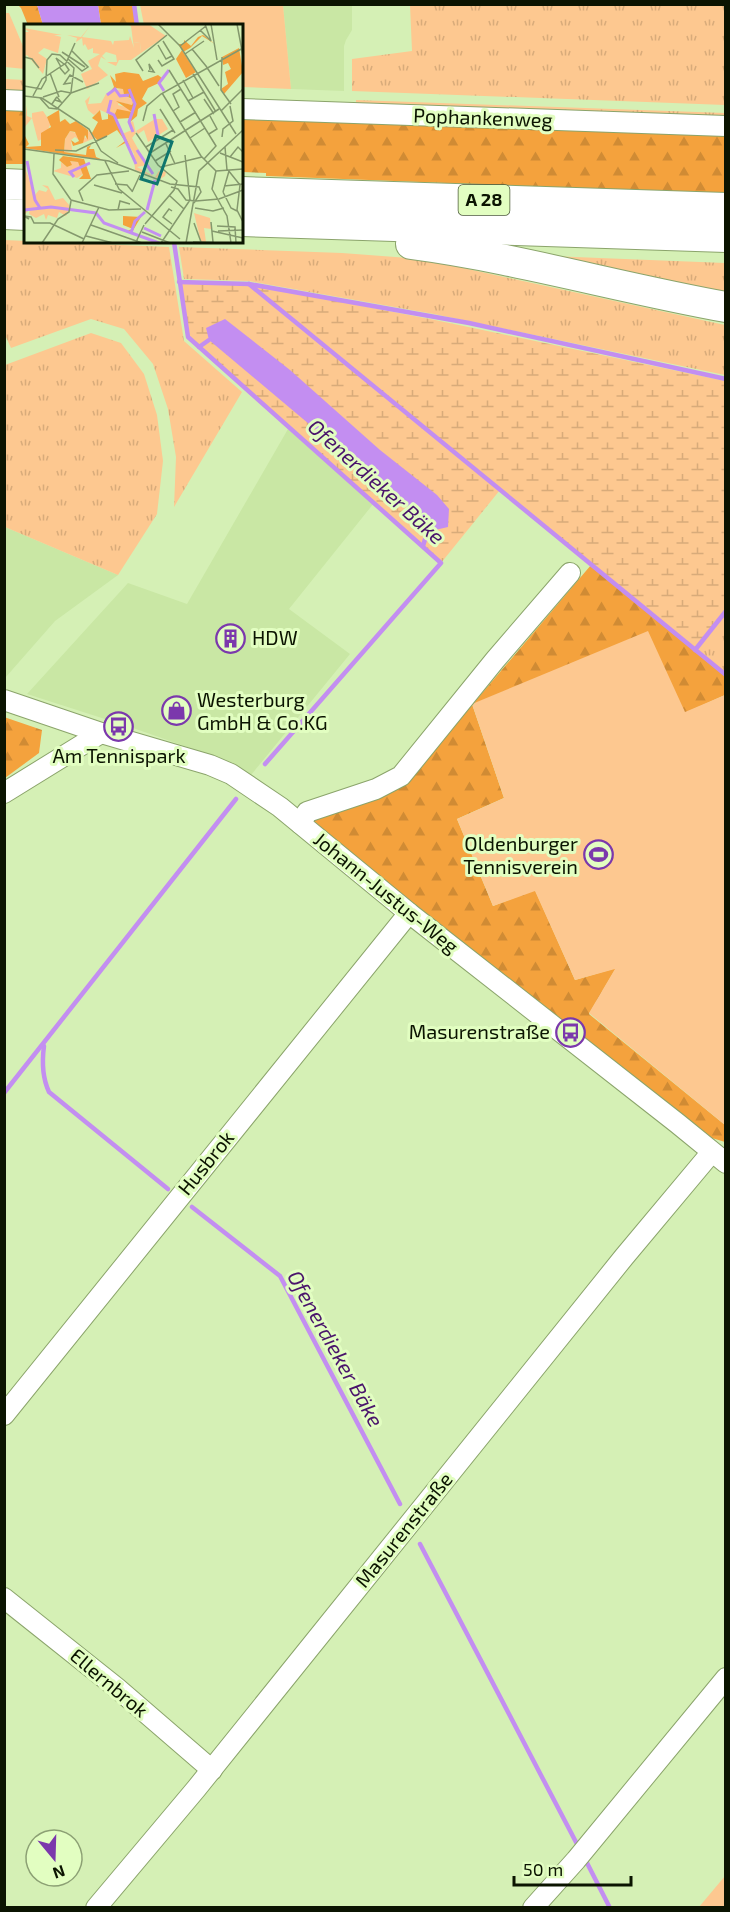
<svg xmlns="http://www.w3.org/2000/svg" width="730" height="1912" font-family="'Exo 2',sans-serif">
<defs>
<pattern id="grass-tufts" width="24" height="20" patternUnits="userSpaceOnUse" patternTransform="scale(1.5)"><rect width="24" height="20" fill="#fdc890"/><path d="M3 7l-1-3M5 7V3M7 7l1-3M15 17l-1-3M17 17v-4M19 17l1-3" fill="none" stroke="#d8ab7a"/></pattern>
<pattern id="forest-firs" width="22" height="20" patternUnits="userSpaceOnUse" patternTransform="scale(1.5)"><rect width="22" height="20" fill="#f4a23d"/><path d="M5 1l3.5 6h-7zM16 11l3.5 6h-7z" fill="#d08b34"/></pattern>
<pattern id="wetland-marsh" width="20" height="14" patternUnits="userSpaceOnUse" patternTransform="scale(1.5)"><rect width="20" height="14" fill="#fdc890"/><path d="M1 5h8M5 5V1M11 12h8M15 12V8" fill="none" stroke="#d8ab7a"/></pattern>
</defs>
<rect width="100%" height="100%" fill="#d5f0b5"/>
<g fill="#c9e7a4">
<path d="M283 5H352V30L346 40 344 46V91L291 89Z"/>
<path d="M288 429 374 503 289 609 350 654 251 775 233 763 133 728 27 694 128 583 187 604Z"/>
<path d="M5 527 118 575 55 621 5 678Z"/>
</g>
<g fill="url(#grass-tufts)">
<path d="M410 5H725V105L352 91V59L412 51Z"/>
<path d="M5 79 25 80V92H5Z"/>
<path d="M356 100 725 113V119L356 105Z"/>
<path d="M4 240 169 247 184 341 242 392 174 507 176 457 168 409 153 364 124 329 91 319 11 348 5 335Z"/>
<path d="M179 247 342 253 422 259 725 325V375L434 314 249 281 184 279Z"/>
<path d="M525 255 725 263V295Z"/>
<path d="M91 333 121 343 144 374 157 415 163 461 157 514 118 575 5 527V365Z"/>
<path d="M725 611V676L695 650Z"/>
</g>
<g fill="url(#forest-firs)">
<path d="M18 5H37L43 25H28L21 8Z"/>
<path d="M98 5H133L136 25H101Z"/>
<rect x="5" y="109" width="20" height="55"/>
<path d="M242 117 725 135V194L266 176V173L242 172Z"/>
<path d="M591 565 725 672V695L685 713 472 704 504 798 457 819 493 906 535 890 575 980 616 968 589 1014 725 1125V1142L712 1138 301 824 405 784Z"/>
<path d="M4 717 42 730 39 753 5 778Z"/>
</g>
<path fill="url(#wetland-marsh)" d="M179 282 249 284 435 320 725 381V611L695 650 500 490 441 563 188 337Z"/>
<g fill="#fdc890">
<path d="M140 5H283L291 89 242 87V26L144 25Z"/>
<path d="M5 13H9L25 51V69L5 67Z"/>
<path d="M648 631 685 712 725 695V1125L589 1013 615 969 575 980 535 891 493 906 457 819 504 798 472 704Z"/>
<path d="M725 1876V1907H699Z"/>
</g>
<g fill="#c38ef1">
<path d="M37 5H98L101 25H43Z"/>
<path d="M225 319 290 370 380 450 437 495 449 509 448 527 435 530 209 340 206 328Z"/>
</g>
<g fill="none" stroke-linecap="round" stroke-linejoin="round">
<g stroke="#c38ef1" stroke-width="4.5">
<path d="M134 4 137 26"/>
<path d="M174 242 188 337 441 563 265 764"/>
<path d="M179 282 249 284 469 323 726 379"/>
<path d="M249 284 726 675"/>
<path d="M199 347 209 340"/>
<path d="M423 546 429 526"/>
<path d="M695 650 726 611"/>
<path d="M44 1046C42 1061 42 1077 49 1092L168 1189"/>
<path d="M4 1093 236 799"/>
<path d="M192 1207 280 1276 400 1504"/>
<path d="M420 1544 577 1844"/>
<path d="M585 1859 610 1908"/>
</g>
<defs>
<g id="minor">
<path d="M4 100 26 101"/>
<path d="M242 109 726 126"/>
<path d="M4 700 101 733 210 765 231 774 280 807 409 913 677 1123 726 1163"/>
<path d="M4 793 101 733"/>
<path d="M301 824 307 812 376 789 401 776 495 660 570 573"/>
<path d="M4 1415 409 913"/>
<path d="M4 1598 117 1688 212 1770"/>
<path d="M96 1908 196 1789 624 1257 711 1153"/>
<path d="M533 1908 576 1860 726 1678"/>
</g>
<g id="highway">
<path d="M4 184 26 185"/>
<path d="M242 192 726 208"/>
<path d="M4 214 26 215"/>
<path d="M242 221 726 237"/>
<path d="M411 244C517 258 620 288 726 307"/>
</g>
</defs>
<use href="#minor" stroke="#8ba46b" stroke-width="22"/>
<use href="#highway" stroke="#8ba46b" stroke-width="32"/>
<use href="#minor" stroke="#fff" stroke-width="20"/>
<use href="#highway" stroke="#fff" stroke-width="30"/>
</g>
<defs>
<symbol id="building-ring" viewBox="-11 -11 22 22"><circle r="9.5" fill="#e2fec1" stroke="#7b38ac" stroke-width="1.5"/><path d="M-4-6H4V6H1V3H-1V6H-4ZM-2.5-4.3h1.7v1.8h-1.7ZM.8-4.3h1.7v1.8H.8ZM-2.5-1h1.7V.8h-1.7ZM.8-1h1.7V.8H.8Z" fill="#7b38ac"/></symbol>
<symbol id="shop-ring" viewBox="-11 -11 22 22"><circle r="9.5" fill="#e2fec1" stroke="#7b38ac" stroke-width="1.5"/><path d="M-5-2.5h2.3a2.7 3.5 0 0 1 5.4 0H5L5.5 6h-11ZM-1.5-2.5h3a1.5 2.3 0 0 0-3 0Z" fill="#7b38ac"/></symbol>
<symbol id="bus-ring" viewBox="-11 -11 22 22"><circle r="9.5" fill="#e2fec1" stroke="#7b38ac" stroke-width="1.5"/><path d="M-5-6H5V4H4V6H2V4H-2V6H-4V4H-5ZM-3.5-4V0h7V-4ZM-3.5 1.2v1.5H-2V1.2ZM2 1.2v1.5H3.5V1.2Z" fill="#7b38ac"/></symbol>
<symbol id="stadium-ring" viewBox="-11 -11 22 22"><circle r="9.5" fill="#e2fec1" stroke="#7b38ac" stroke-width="1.5"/><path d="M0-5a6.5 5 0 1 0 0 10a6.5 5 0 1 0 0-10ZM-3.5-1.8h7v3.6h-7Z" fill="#7b38ac"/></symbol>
</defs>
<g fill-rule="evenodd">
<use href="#building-ring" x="214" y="622" width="33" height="33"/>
<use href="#shop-ring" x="160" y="694" width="33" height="33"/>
<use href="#bus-ring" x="102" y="710" width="33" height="33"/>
<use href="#stadium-ring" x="582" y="838" width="33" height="33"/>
<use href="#bus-ring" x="554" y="1016" width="33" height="33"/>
</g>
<g text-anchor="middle" stroke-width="6" stroke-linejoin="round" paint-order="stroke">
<rect fill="#e2fec1" stroke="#4c5a3b" stroke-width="1.5" x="458.5" y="185" width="51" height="30" rx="4.5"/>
<g font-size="18" font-weight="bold" fill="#0b1401">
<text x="484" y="206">A 28</text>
</g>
<g font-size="20" fill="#0b1401" stroke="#e2fec1">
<text transform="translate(483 118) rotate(2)" y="7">Pophankenweg</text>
<text transform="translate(386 893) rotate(39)" y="7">Johann-Justus-Weg</text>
<text transform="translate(206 1163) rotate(-51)" y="7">Husbrok</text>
<text transform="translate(404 1530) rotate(-51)" y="7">Masurenstraße</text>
<text transform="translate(109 1683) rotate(40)" y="7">Ellernbrok</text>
</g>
<g font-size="20" fill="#0b1401" stroke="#e2fec1" text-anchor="start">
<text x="252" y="645">HDW</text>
<text x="197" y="707">Westerburg<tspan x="197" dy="23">GmbH &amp; Co.KG</tspan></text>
<text x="119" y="763" text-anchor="middle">Am Tennispark</text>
<text x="578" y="851" text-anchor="end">Oldenburger<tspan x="578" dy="23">Tennisverein</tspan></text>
<text x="550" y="1039" text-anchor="end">Masurenstraße</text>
</g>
<g font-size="21" font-style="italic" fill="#49146b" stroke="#e2fec1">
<text transform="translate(376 482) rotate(42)" y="7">Ofenerdieker Bäke</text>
<text transform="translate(335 1349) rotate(61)" y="7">Ofenerdieker Bäke</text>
</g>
</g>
<g transform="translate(24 24)">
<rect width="219" height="219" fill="#d5f0b5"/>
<path d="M66 2 58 13 87 17 89 21 90 17 105 16 106 12 110 24 109 18 116 19 117 29 107 36H95L92 42 83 38H93L92 31 82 28 78 32 82 36 77 33 74 42 84 51 63 65 57 50 68 45 64 37 76 30 69 29V24L64 26 61 20 59 22 58 14 52 18 53 14 43 11 57 13ZM0 4 38 11H30L37 13 34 29 20 24 14 29 23 35 19 50 3 31 0 33V8H5ZM99 64 100 71 110 77 108 81 95 78 94 81 109 85 108 89 90 92 76 86 70 91 64 86 61 77 66 72 64 80 77 79 82 70ZM3 81V92L8 94V89L19 87 27 99 20 114 14 117 8 94 0 104ZM109 97 112 109 108 114 123 141 113 143 131 153 135 147 142 148 141 152 136 155 111 146 110 130 98 110 108 106 105 99ZM57 101 64 106 59 113 62 114 65 106 71 114 59 119 51 113 47 116 48 127 40 128 41 115 46 107 52 109ZM45 137 54 138 59 150 53 154 29 147 37 144V138L43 143 47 141ZM0 141 11 171 15 166 22 168 24 165 18 161 24 162 31 176 39 174 46 182 42 192 35 188 33 194 24 191 22 196 20 190 12 194 5 190 6 185 0 191Z" fill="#fdc890"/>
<path d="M179 11 191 20 178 12 166 24 159 28 172 48 162 54 152 35 158 26 154 20H160V16L167 22 174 13ZM215 24 219 48 200 70 197 65 204 60 201 48 207 45 204 39 199 41 198 33ZM100 48 115 50 119 57 134 51 138 54 135 59 124 64 118 75 123 79 114 85 113 92 106 98V94L91 95 107 124 103 118 92 124 101 117 93 106 74 117 64 106V116L61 111 59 119 49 122 47 116 51 119 55 117 51 108 46 107 41 115 40 128 62 131 63 123 67 121 65 125H70L72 133 79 136 0 124V110L5 120 2 123 17 122V109L27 103 23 93 35 86 36 98 41 95 46 100 52 97 68 109 74 98 68 94 76 86 78 96 84 95V90L90 92 93 85 108 88 92 77 108 81 110 76 100 71 99 65 91 64 84 71 90 63 86 51 92 58 91 50ZM39 132 60 135 67 155H55L59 151 54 138 46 137 48 141 43 143 35 136ZM99 192 117 193 108 208 114 211 102 207 109 205 99 201Z" fill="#f4a23d"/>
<path d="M102 0H124L142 12 117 29 116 19 109 18 107 2Z" fill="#fdc890"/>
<path d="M131 95H138L144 105 124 118 120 106 114 110 112 107ZM170 189 186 194 187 205 180 204 182 218H177Z" fill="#fdc890"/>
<path fill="none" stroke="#c38ef1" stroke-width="3" d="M105 65 111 80 105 98 109 108M140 67 135 59 145 46M83 71 91 65 96 72 105 71M87 76 84 88 90 91 112 140M130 90 134 111M113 126 129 150M3 137 11 176 16 184M50 153 46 148 66 139M0 186 27 183 72 189 80 199 135 219M123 186 131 156M120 204 137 212M107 209 111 197 121 188"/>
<path fill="none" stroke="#84986d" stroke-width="1.5" d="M134 0 156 22 212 110M187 0 193 36M213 0 219 32M176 6 187 17 181 0M134 21 142 35 148 32M156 22 182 2M168 25 182 42M38 28 61 43M161 30 180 17M0 33 8 35 15 44M198 33 197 66 207 80M44 35 58 47 64 43 48 27M134 36 138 42 150 35 139 17M182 42 195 62M37 43 32 34 40 40M36 44 41 50 45 46 41 40M145 46 192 122 180 135M119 47 112 36 143 11M124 47 130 48 125 40 126 46M26 49 35 73M169 50 192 88M159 56 169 74M47 59 40 60 46 51 59 58M0 62 17 65 22 56 23 36 28 30 36 31 50 44 47 68M47 69 75 59M138 69 177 132 192 147M0 72 18 74 65 105 77 127M9 72 18 55 42 39 51 19M19 73 37 67 47 69M16 74 25 84 33 85 47 69M180 75 190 90M164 77 180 68M28 80 32 74 33 73 37 78 31 76M136 85 151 109M149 87 155 83 149 70 157 65M197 87 219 65M119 97 123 82 137 70 219 24M156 98 172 88M112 109 134 141 153 157 150 166 121 200M185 110 193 105 186 92M198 113 199 105 209 97 206 82M166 114 181 104M142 120 151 140M122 123 149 106M201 123 203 146M0 125 85 137 146 160 175 163 177 168 170 179M31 126 52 127 83 112M77 127 94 139M126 129 195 85M196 129 219 138M30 130 29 150 47 176 85 186 117 185M206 133 214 123 219 128M81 137 95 165 156 215M131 137 147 127M137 143 178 133M204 146 216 161 213 186 219 198M192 147 188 165 203 192 207 219M192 147 219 145M91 160 103 161 108 167M70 161 98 169M200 162 219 160M147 163 154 165 162 176 172 177 195 175 219 166M108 168 116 151M199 168 207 184 213 187M199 168 205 147M146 172 160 185M59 177 55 167 73 151 105 147M171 184 189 187 200 184M94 186 96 177 106 180M5 195 0 192 7 193 10 199H26L60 215M187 198 189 218M170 199 177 218M148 200 139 193 145 185 148 187M67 201 118 219M193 202 211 203 212 219M188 207 219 214M194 207 219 206M118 208 146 219M62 212 89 219M112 218 120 201M169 218 209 219M18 219 34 195 45 188 47 177M58 219 75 183M137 219 166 176 161 131M162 219 175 147 219 106"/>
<path fill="#0f766e" fill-opacity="0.15" stroke="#0f766e" stroke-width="3" d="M132 112 148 118 133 160 117 155Z"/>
<rect width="219" height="219" fill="none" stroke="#0b1401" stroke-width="3"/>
</g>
<rect width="730" height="1912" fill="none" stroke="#0b1401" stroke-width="12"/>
<g transform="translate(54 1858) rotate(161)"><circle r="28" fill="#e2fec1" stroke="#8ca074" stroke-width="1.5"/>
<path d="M0-4.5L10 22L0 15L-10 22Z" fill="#7b38ac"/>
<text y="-9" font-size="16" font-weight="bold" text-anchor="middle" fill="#0b1401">N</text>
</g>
<path d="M514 1876v9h117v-9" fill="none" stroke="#0b1401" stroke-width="3"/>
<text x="523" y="1876" font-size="18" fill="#0b1401" stroke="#e2fec1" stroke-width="4.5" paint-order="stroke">50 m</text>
</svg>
